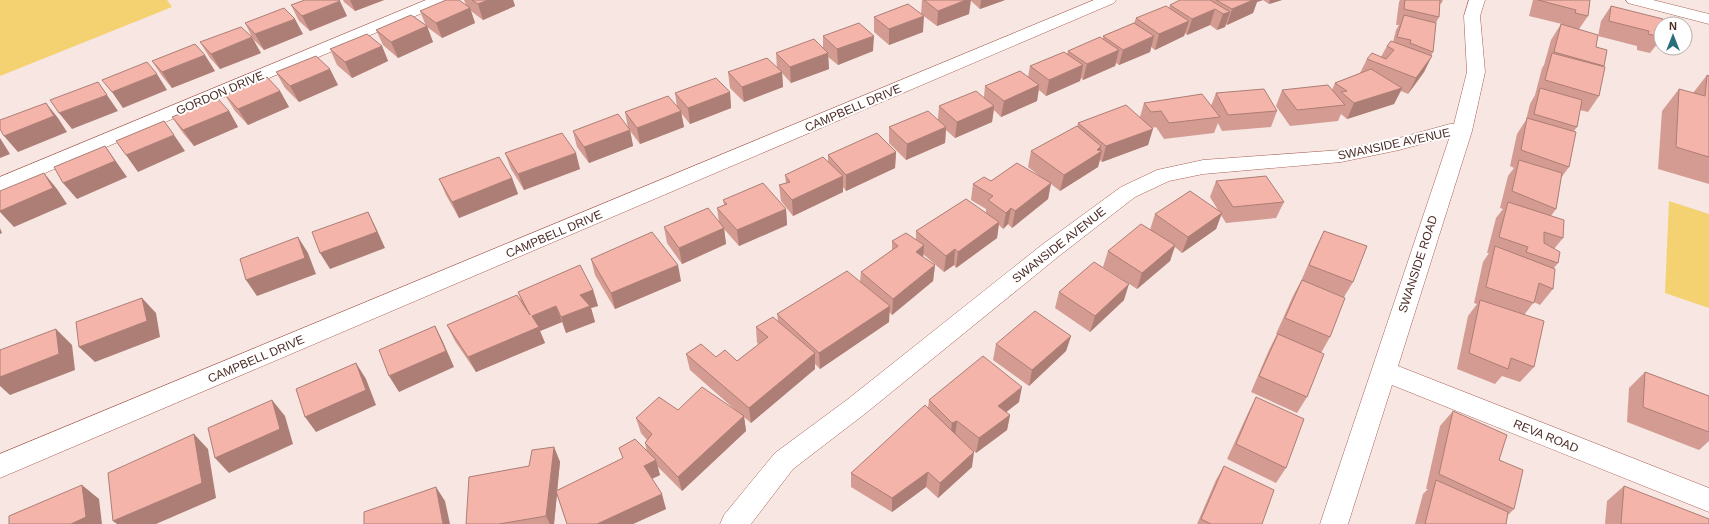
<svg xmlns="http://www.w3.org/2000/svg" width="1709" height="524" font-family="Helvetica,sans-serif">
<rect width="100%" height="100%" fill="#f7e6e2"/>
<g fill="#f4d171">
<path d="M0 0H167L172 7 0 76Z"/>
<path d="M1669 201 1709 214V308L1665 293Z"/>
</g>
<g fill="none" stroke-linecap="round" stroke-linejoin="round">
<defs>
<g id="minor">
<path d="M426 0H448L446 3 0 192V177Z"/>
<path d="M1094 0H1116L1114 3 0 478V454Z"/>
<path d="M1469 0H1485L1480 16 1485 72 1472 131 1398 366 1709 488V512L1392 385 1348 524H1320L1450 136 1399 150 1341 162 1203 174 1169 181 1135 197 1059 256 866 413 793 469 751 524H720L724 515 775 453 848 399 1043 244 1121 187 1157 170 1203 160 1341 150 1399 138 1450 124H1454L1467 72 1464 16Z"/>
<path d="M1626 0H1653L1709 14V24L1628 3Z"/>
</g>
</defs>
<use href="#minor" stroke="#a85f54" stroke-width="1"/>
<use href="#minor" fill="#fff" fill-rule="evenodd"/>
</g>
<g fill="#d39b91">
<path d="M343 0H384L355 11 344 2Z"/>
<path d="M464 0H513L515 6 483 20 471 11 475 23 442 38 427 27 433 42 398 58 383 45 376 30 426 26 420 11 466 5Z"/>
<path d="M922 0H1005L980 9 970 0 969 14 937 26 921 14Z"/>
<path d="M1180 0H1282L1269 4 1263 0 1257 2 1253 13 1227 25 1226 24 1225 27 1217 30 1210 25 1187 35 1185 33 1184 36 1155 50 1151 47 1150 52 1119 65 1116 63 1115 66 1083 80 1081 78 1080 81 1046 96 1039 90 1037 101 1001 117 994 110 992 122 955 138 946 130 945 143 906 160 889 143V127L938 119 939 106 984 97 985 86 1028 77 1030 66 1067 54 1068 51 1103 39V36L1134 23 1136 18 1169 8 1170 5Z"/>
<path d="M1400 0H1443L1441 4 1440 3 1439 17 1436 23 1433 52 1424 72 1408 94 1401 91 1394 104 1347 119 1341 114 1338 121 1290 126 1276 106 1282 90H1332L1335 83 1360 73 1367 59 1381 57 1387 46 1393 42 1396 30 1399 25H1396L1399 2Z"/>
<path d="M1533 0H1590L1588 16 1579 29 1596 47 1604 66 1603 67 1599 96 1588 112 1580 110 1577 127 1574 131 1569 167 1561 178 1556 209 1551 216 1563 238 1554 249 1558 263 1554 268 1553 289 1540 305 1534 302 1524 315 1534 367 1520 382 1502 376 1495 384 1457 369 1468 316 1477 304 1474 303 1483 262 1489 253H1487L1496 218 1503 209 1500 208 1508 176 1514 168 1510 166 1517 134 1526 120 1530 104 1535 95 1542 68 1544 65 1551 40 1561 24 1566 25 1529 16Z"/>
<path d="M291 5 347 16 310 31 299 21Z"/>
<path d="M1611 6 1661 24V39L1650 53 1637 50V46L1598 36 1601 21Z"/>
<path d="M874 17 923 32 889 45 874 32Z"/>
<path d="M245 23 303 34 264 50 253 39Z"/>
<path d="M823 36 873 51 838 65 828 57 829 69 791 83 782 73 783 87 744 102 730 88 728 72 777 68 776 53 823 48Z"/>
<path d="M200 42 261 53 220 69 210 58Z"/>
<path d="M382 46 388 61 352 78 337 65 330 49Z"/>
<path d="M152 61 215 71 172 88 162 76Z"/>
<path d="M276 72 338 85 299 102 285 88Z"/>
<path d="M1707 75 1709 76V184L1658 169 1662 111 1679 89 1693 93Z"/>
<path d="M280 91 289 107 248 125 235 111 225 95Z"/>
<path d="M730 92 731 108 690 124 681 113 684 127 640 144 628 128 625 112 677 107 675 93Z"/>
<path d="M1216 93 1277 111 1271 127 1222 131 1218 123 1214 133 1164 139 1156 127 1152 128 1148 145 1102 162 1100 160 1098 167 1060 191 1051 184 1048 199 1012 228 1008 224 1003 229 999 225 997 238 956 268 954 265 944 272 923 254V257L935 265 933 281 892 315 889 312V322L820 369 815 364V369L751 423 744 417 746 431 682 491 657 466 660 475 652 479 666 509 633 524H567L557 495 554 524H466L529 466 554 447 560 462 557 490 647 452 645 443 647 440 641 433 636 418 678 410 740 414 690 370 686 354 716 357 737 361 759 344 757 343 756 327 778 321 777 314 860 282 861 272 892 250V241L916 239V231L986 213V209L971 200 973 184 991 181 1042 178 1028 167 1031 151 1077 127 1078 123 1140 117 1144 103 1211 106Z"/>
<path d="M229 111 238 127 194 146 183 133 172 117Z"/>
<path d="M630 130 633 146 589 163 577 147 573 131Z"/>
<path d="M896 152 895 168 846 191 843 187V192L793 216 781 201 779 185 786 183 785 175 828 161V155Z"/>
<path d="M505 153 580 169 524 190 511 169Z"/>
<path d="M512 178 518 194 459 218 446 195 439 179Z"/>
<path d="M1216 181 1284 202 1276 218 1226 223 1221 215 1216 229 1182 253 1175 247 1170 261 1137 289 1103 267 1108 251 1150 230 1155 214 1218 210 1210 197Z"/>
<path d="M723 200 786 209 787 225 739 246 724 229 726 244 682 264 667 243 664 227 719 222 717 208 724 205Z"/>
<path d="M1324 231 1353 282 1344 297 1330 337 1321 353 1307 397 1297 413 1251 392 1269 350 1277 334H1276L1293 296 1301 281 1316 247Z"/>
<path d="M591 259 681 281 615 309 595 275Z"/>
<path d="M593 290 598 306 591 308 595 322 566 333 562 322 540 331 545 343 476 372 455 341 447 325 522 303 518 292Z"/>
<path d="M1059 292 1124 300 1090 332 1055 308Z"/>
<path d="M1071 336 1066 351 1029 386 993 360 996 344Z"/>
<path d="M1645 372 1709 396V441L1699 450 1627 422 1629 388Z"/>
<path d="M1256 397 1286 468 1276 483 1227 459 1248 413Z"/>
<path d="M929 400 1019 402 1006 412 1010 415 1007 430 976 453 970 448 972 467 938 498 926 487 892 512 851 487V473L928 408Z"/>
<path d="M1453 411 1499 460 1514 509 1508 515 1506 524H1415L1423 494 1428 489H1426L1440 426Z"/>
<path d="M1224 466 1262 524H1197L1216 480Z"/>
<path d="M1624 486 1709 524H1605L1607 501Z"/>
</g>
<g fill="#ac7e76">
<path d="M350 0H384L355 11Z"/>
<path d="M488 0H513L515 6 483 20 478 4Z"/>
<path d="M966 0H971L969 14 937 26 938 11Z"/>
<path d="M981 0H1005L980 9Z"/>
<path d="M1250 0H1263L1257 2 1253 13 1227 25 1232 9Z"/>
<path d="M1270 0H1282L1269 4Z"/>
<path d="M340 1 347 16 310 31 302 16Z"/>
<path d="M470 8 475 23 442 38 436 23Z"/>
<path d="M1215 9 1210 25 1187 35 1192 19Z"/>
<path d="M1230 12 1225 27 1217 30 1223 14Z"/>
<path d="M924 16 923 32 889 45V29Z"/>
<path d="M295 19 303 34 264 50 255 34Z"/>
<path d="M1189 21 1184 36 1155 50 1159 34Z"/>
<path d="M427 26 433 42 398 58 391 42Z"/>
<path d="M874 36 873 51 838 65 837 49Z"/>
<path d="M1154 36 1150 52 1119 65 1123 50Z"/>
<path d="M252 37 261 53 220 69 211 54Z"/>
<path d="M382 46 388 61 352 78 345 62Z"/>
<path d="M1119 50 1115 66 1083 80 1087 64Z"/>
<path d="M828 53 829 69 791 83 790 67Z"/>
<path d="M205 55 215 71 172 88 162 72Z"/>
<path d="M1432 56 1424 72 1408 94 1416 78Z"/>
<path d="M1083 65 1080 81 1046 96 1049 80Z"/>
<path d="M330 69 338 85 299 102 290 86Z"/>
<path d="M782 72 783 87 744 102 742 87Z"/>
<path d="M157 74 167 90 123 108 112 92Z"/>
<path d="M1039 85 1037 101 1001 117 1004 101Z"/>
<path d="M1402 88 1394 104 1347 119 1354 103Z"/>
<path d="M280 91 289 107 248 125 238 109Z"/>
<path d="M730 92 731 108 690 124 688 108Z"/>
<path d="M107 95 118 111 72 129 59 113Z"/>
<path d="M46 103 58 118 67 132 18 152 4 136Z"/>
<path d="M994 106 992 122 955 138 957 122Z"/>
<path d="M229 111 238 127 194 146 183 130Z"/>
<path d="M681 111 684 127 640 144 637 128Z"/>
<path d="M946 127 945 143 906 160 907 144Z"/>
<path d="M1153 129 1148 145 1102 162 1106 146Z"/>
<path d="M630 130 633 146 589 163 584 147Z"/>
<path d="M174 135 185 151 138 172 126 155Z"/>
<path d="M0 138 10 154 0 158Z"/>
<path d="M105 146 127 177 77 199 63 183Z"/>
<path d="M1101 146 1100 153 1102 151 1098 167 1060 191 1064 175Z"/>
<path d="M896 152 895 168 846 191V175Z"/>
<path d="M576 153 580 169 524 190 518 174Z"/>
<path d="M44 173 57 189 67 204 14 227 0 212V211Z"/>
<path d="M843 176V192L793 216 792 200Z"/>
<path d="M512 178 518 194 459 218 452 202Z"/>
<path d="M1051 183 1048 199 1012 228 1015 211Z"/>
<path d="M1011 208 1008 224 1003 229 1006 213Z"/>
<path d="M786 209 787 225 739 246 737 230Z"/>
<path d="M368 212 376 228 385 248 330 269 320 253Z"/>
<path d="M1222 213 1216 229 1182 253 1188 237Z"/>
<path d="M999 222 997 238 956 268 958 252Z"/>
<path d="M0 228 2 233 0 234Z"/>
<path d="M724 228 726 244 682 264 679 248Z"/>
<path d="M298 237 308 253 316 274 257 296 246 280Z"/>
<path d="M924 245 923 261 916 252Z"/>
<path d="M1175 245 1170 261 1137 289 1142 273Z"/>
<path d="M955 249 954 265 944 272 946 256Z"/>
<path d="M678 265 681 281 615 309 611 293Z"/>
<path d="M935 265 933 281 892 315 893 299Z"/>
<path d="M1129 284 1124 300 1090 332 1095 316Z"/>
<path d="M593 290 598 306 591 308 595 322 566 333 561 317 580 295Z"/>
<path d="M142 298 156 313 160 337 95 362 79 347Z"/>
<path d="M556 306 562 322 540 331 545 343 476 372 468 357 532 316Z"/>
<path d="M890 306 889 322 820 369 819 353Z"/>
<path d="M435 326 443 342 454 367 399 392 389 376Z"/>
<path d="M56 329 72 345 75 370 10 395 0 386V377Z"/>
<path d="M1071 336 1066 351 1029 386 1032 370Z"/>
<path d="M815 353V369L751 423 749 408Z"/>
<path d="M356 363 366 379 376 405 316 432 305 417Z"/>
<path d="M1022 387 1019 402 995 421 998 406Z"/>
<path d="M272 400 285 416 293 444 229 473 215 458Z"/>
<path d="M1010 415 1007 430 976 453 979 438Z"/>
<path d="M744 416 746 431 682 491 678 477Z"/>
<path d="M957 421 955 436 950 439 952 423Z"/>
<path d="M194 434 208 449 216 498 156 524H117L113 521Z"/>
<path d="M554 447 560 462 554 524H550L546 516Z"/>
<path d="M974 452 972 467 938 498 940 483Z"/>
<path d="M656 460 660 475 649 480 644 466Z"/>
<path d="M928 472 926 487 892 512V498Z"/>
<path d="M82 485 99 499 102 524H71Z"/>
<path d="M436 487 445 501 450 524H443Z"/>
<path d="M662 494 666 509 633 524H597Z"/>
</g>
<g fill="#f5b4a9" stroke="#ac7e76">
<path d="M305 0H339L340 1 302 16 291 5Z"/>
<path d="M446 0H459L470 8 436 23 420 11Z"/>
<path d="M472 0H488L478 4Z"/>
<path d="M924 0H966L938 11Z"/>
<path d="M1180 0H1210L1230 12 1223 14 1215 9 1192 19 1170 5Z"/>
<path d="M1216 0H1253L1232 9Z"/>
<path d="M1405 0H1440L1439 17 1404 9Z"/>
<path d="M1538 0H1590L1588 16 1575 13 1576 10Z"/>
<path d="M908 4 924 16 889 29 874 17Z"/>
<path d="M1166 6 1189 21 1159 34 1136 18Z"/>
<path d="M1611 6 1663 19V24H1661V37L1648 34 1649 31 1609 21Z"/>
<path d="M284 8 295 19 255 34 245 23Z"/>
<path d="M411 15 427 26 391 42 376 30Z"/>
<path d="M1404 15 1436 23 1433 52 1410 43 1411 40 1397 37Z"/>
<path d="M859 23 874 36 837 49 823 36Z"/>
<path d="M1134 23 1154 36 1123 50 1103 36Z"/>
<path d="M1561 24 1598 35 1596 47 1607 50 1604 66 1554 52Z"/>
<path d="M241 27 252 37 211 54 200 42Z"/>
<path d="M367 34 382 46 345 62 330 49Z"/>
<path d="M1100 37 1119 50 1087 64 1068 51Z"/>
<path d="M814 39 828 53 790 67 776 53Z"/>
<path d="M1391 41 1432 56 1416 78 1367 59 1372 53 1386 59 1394 50 1387 46Z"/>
<path d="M195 44 205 55 162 72 152 61Z"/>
<path d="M1064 52 1083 65 1049 80 1030 66Z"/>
<path d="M1552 53 1605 67 1599 96 1545 80Z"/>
<path d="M316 56 330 69 290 86 276 72Z"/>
<path d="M767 58 782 72 742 87 728 72Z"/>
<path d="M147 62 157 74 112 92 102 80Z"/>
<path d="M1371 69 1402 88 1354 103 1341 92 1347 91 1335 83Z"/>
<path d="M1020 71 1039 85 1004 101 985 86Z"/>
<path d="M1707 75 1709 76V157L1676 147 1679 89 1705 96Z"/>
<path d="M267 77 280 91 238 109 225 95Z"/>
<path d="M716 78 730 92 688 108 675 93Z"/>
<path d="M98 82 107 95 59 113 50 100Z"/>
<path d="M1328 85 1345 105 1297 110 1282 90Z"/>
<path d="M1540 88 1582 100 1577 127 1534 114Z"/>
<path d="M1264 89 1277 111 1228 115 1216 93Z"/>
<path d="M976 91 994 106 957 122 939 106Z"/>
<path d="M1202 94 1220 117 1169 123 1161 111 1151 112 1144 103Z"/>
<path d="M668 96 681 111 637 128 625 112Z"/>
<path d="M217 98 229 111 183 130 172 117Z"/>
<path d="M46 103 54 116 4 136 0 129V120Z"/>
<path d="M1126 105 1153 129 1106 146 1078 123Z"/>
<path d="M928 111 946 127 907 144 889 127Z"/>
<path d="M618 114 630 130 584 147 573 131Z"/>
<path d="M1527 118 1576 132 1569 167 1521 150Z"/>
<path d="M164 121 174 135 126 155 116 141Z"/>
<path d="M1077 126 1101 146 1097 150 1102 151 1064 175 1031 151Z"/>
<path d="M562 133 576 153 518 174 505 153Z"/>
<path d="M877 133 896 152 846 175 828 155Z"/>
<path d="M105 146 115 161 63 183 54 167Z"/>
<path d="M499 157 512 178 452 202 439 179Z"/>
<path d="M823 157 843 176 792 200 779 185 790 182 785 175Z"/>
<path d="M1519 160 1562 173 1556 209 1512 191Z"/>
<path d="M1017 163 1051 183 1015 211 1011 208 1006 213 988 200 993 196 973 184 984 177 991 181Z"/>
<path d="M44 173 53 188 0 211V191Z"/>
<path d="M1266 176 1284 202 1233 207 1216 181Z"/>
<path d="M763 183 786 209 737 230 717 208 727 204 723 200Z"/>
<path d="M1190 191 1222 213 1188 237 1155 214Z"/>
<path d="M966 199 999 222 958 252 955 249 946 256 916 231Z"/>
<path d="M1508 202 1564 220 1563 238 1544 232V243L1560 252 1558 263 1526 252 1528 247 1499 237Z"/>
<path d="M708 208 724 228 679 248 664 227Z"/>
<path d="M368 212 377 232 320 253 312 232Z"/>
<path d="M1141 224 1175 245 1142 273 1108 251Z"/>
<path d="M1324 231 1367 246 1353 282 1309 265Z"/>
<path d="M652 232 678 265 611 293 591 259Z"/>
<path d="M906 233 924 245 916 252 935 265 893 299 861 272 898 246 892 241Z"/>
<path d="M298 237 305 258 246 280 240 259Z"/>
<path d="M1495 246 1555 269 1553 289 1539 283 1534 303 1486 287Z"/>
<path d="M1094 262 1129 284 1095 316 1059 292Z"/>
<path d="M580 265 593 290 580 295 590 306 561 317 556 306 532 316 539 327 468 357 447 325 517 295 530 315 518 292Z"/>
<path d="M847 271 890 306 819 353 777 314Z"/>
<path d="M1302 280 1345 298 1330 337 1285 318Z"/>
<path d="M142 298 147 321 79 347 76 322Z"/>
<path d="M1480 300 1544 321 1534 367 1511 358 1508 369 1469 353Z"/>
<path d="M1035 311 1071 336 1032 370 996 344Z"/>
<path d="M773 317 815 353 749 408 686 354 701 344 716 357 725 350 737 361 768 337 756 327Z"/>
<path d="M435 326 446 351 389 376 379 350Z"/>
<path d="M56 329 59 354 0 377V350Z"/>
<path d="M1278 334 1324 354 1307 397 1259 376Z"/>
<path d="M983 356 1022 387 998 406 1010 415 979 438 957 421 952 423 929 400Z"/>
<path d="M356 363 366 390 305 417 296 389Z"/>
<path d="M1645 372 1709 396V432L1643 407Z"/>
<path d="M702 387 744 416 678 477 645 443 652 434 636 418 659 397 678 410Z"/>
<path d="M1256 397 1304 419 1286 468 1236 444Z"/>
<path d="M272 400 280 429 215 458 208 428Z"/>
<path d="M925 405 974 452 940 483 928 472 892 498 851 473Z"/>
<path d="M1453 411 1507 435 1499 460 1523 470 1514 509 1439 474Z"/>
<path d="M194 434 202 483 113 521 108 473Z"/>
<path d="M635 439 656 460 644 466 662 494 597 524H567L556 491 623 458 619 448Z"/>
<path d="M554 447 546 516 499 524H466L469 477 529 466 532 450Z"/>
<path d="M1224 466 1274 490 1262 524H1211L1201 519Z"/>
<path d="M1436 480 1508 512 1506 524H1425Z"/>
<path d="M82 485 86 517 71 524H9V516Z"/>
<path d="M1624 486 1709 519V524H1621Z"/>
<path d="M436 487 443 524H364V512Z"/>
</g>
<g text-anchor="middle" stroke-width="4" stroke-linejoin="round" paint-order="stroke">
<g font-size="12" fill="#4c2c27" stroke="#fff">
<text transform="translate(220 93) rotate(-23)" y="4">GORDON DRIVE</text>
<text transform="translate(853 108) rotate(-23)" y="4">CAMPBELL DRIVE</text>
<text transform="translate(1394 144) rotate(-12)" y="4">SWANSIDE AVENUE</text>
<text transform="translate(554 234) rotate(-23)" y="4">CAMPBELL DRIVE</text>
<text transform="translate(1059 245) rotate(-38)" y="4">SWANSIDE AVENUE</text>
<text transform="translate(1418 264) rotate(-72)" y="4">SWANSIDE ROAD</text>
<text transform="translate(256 359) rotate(-23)" y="4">CAMPBELL DRIVE</text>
<text transform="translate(1546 436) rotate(22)" y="4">REVA ROAD</text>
</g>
</g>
<g transform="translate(1673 36)"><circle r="19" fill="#ffffff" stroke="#b7aba9"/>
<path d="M0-3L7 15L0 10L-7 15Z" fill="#28707c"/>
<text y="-6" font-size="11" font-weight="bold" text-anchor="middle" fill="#4c2c27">N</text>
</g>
</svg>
